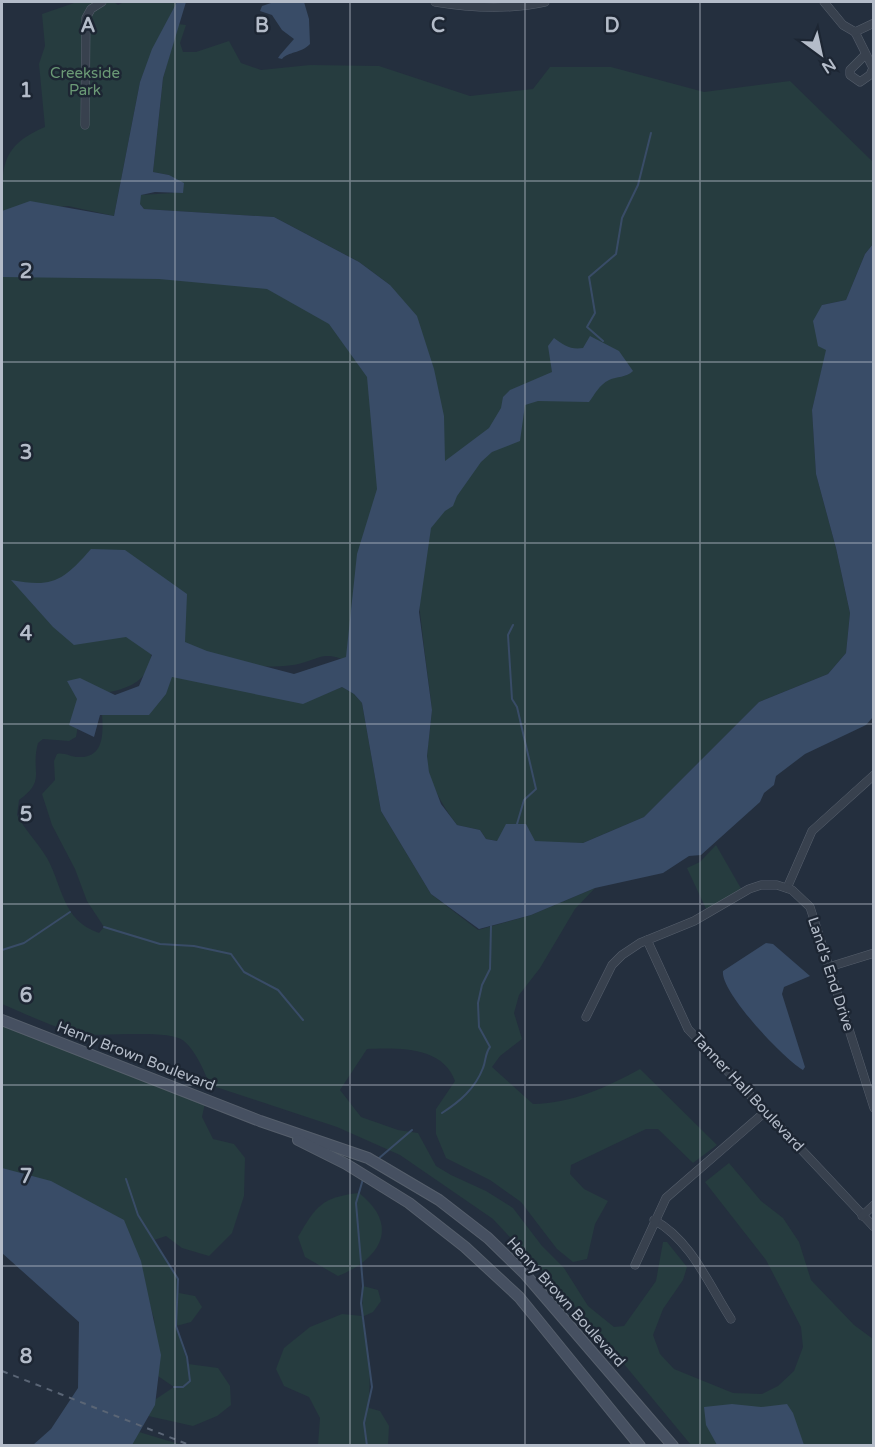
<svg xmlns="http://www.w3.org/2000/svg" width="875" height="1447" font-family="'Varela Round',sans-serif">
<rect width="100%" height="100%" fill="#242f3e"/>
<g fill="#263c3f">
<path d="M77 2H114L118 5 124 2H177L153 49 140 82 114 216 68 206 2 212C2 167 0 146 45 127L39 64 45 46 42 14Z"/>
<path d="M178 24 186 25 180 43 183 52H196L229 41 241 63 261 70 310 65 379 66 470 96 533 89 550 67H611L704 92 790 81 873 162V244L865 254 846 300 822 305 827 349 812 410 816 474 836 548 850 613 846 653 828 674 759 702 644 817 583 843 497 841 486 839 480 830 457 825C445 809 435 793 429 773 423 750 434 725 431 701 412 563 402 424 390 285L359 262 274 217 144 209 140 204V195L173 193 169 175 153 172 163 78Z"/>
<path d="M2 264 285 283 398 382 350 662C320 649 321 660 293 665 246 671 198 658 151 650 153 689 113 692 83 696L76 737 69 741 43 739 38 743C30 772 47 780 19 800L17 815C25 830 38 843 47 858 63 887 62 920 99 933L104 927 87 901 75 869 52 825 42 794 55 780 54 761 57 754C65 752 72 758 80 757 105 757 103 731 102 713L171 669 303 703 342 687 354 694 362 703 381 811 431 894 478 930 531 915 595 888 575 909 540 968 519 995 514 1013 522 1039 500 1056 492 1067 533 1104C573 1103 605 1088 640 1069L717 1145 693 1163 658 1129H646L571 1165 570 1174 584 1189 608 1201 595 1224 587 1259 573 1262 557 1249 521 1202 490 1180 446 1158 436 1134V1109L455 1081C443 1046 397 1048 367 1049L340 1090 361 1117 398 1130 418 1133 436 1166 451 1175 486 1191 513 1208 542 1246 564 1268 588 1306 614 1327 624 1326 656 1281 663 1242H667L687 1267 683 1280 663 1309 653 1335 660 1354 674 1369 733 1393 762 1394 778 1386 794 1371 803 1347 801 1327 766 1260 705 1182 729 1163 761 1201 783 1218 799 1242 811 1280 854 1325 873 1339V1445H691L590 1323 493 1219 400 1155 337 1127 210 1085C204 1071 196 1051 184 1041 169 1029 107 1037 84 1034 62 1032 24 1013 2 1004Z"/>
<path d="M716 845 743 892 708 913 687 868 700 862Z"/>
<path d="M2 1016 136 1070 207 1094 202 1117 213 1139 234 1144 245 1158 244 1196 232 1233 209 1256 182 1248 166 1236 154 1240 178 1279 179 1293 195 1296 202 1307 191 1322 176 1326 188 1364 218 1368 230 1386 231 1405 217 1416 193 1426 135 1413 174 1387 158 1376 154 1319 144 1284 2 1169Z"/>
<path d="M359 1193C401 1226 380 1259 338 1276L305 1257 298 1237C316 1206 322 1197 359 1193Z"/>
<path d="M363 1286 378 1290 381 1301 373 1312 362 1317 370 1367 369 1408 380 1411 389 1426 388 1445H318L320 1418 309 1397 284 1386 276 1369 284 1348 310 1327 342 1314 362 1316Z"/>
<path d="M126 1428 182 1445 110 1446Z"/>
</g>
<g fill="#394c67">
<path d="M177 2H186L163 78 153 172 169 175 184 183 183 193 155 192 141 195 140 204 144 209 274 217 359 262 390 285 417 316 434 369 444 416 445 461 489 428 501 408 503 397 510 390 552 372 548 346 554 338C564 345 570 350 583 348L590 336 619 351 633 371C626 378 617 376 609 380 599 385 595 394 589 402L538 401 525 405 520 441 492 452 481 462 457 496 453 506 445 511 431 528 419 612 432 710 427 756 429 772 441 804 457 825 480 830 486 839 497 841 506 824H526L535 841 583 843 644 817 759 702 828 674 846 653 850 613 836 548 816 474 812 410 826 350 818 346 813 321 822 305 846 300 865 254 873 244V717L866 725 805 754 776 776 774 785 764 793 760 802 701 855 689 856 663 873 595 888 531 915 479 929 431 894 381 811 362 703 354 694 342 687 303 704 172 677 166 694 149 715H100L94 737 69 725 77 699 67 681 80 678 115 695 139 686 152 655 126 637 74 645 53 627 11 580C53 588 63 581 91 549L125 550 187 594 185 642 207 651 294 674 346 657 357 554 377 489 367 377 329 324 267 289 159 279 2 277V211L30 201 114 216 140 82 152 49Z"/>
<path d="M274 2H304L309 19 310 44C300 54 289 51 282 59L278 58 280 55 294 39 282 30 272 15 260 11 262 6Z"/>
<path d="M766 943 773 944 810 976 784 987 782 994 805 1067 803 1070C784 1059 720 992 723 971Z"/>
<path d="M2 1168 51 1181 124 1220 141 1261 161 1355 155 1405 132 1445H33L51 1429 78 1388 79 1322 2 1253Z"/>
<path d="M732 1404 761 1407 787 1404 793 1413 804 1445H717L706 1425 704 1407Z"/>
</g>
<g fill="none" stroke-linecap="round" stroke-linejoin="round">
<g stroke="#394c67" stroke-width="2">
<path d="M603 341 587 327 595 313 589 277 616 254 622 218 638 185 651 133"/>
<path d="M513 625 508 635 512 699 517 707 536 789 524 800 517 824"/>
<path d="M104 927 160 944 194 946 231 954 244 972 278 990 303 1020"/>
<path d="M2 950 24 943 70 912"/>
<path d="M442 1113C459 1102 475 1089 483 1068 486 1061 485 1053 490 1047L479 1027 478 1003 482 985 490 969 491 926"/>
<path d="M378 1159 412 1130"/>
<path d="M126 1179 138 1215 178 1279 176 1326 187 1357 190 1381 183 1387H174"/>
<path d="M363 1179 356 1203 363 1286 361 1303 372 1387 364 1423 367 1446"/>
</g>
<defs>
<g id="street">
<path d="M435 2C471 8 509 10 545 2"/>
<path d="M824 2 843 25 855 32"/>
<path d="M855 32 873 68 870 75 860 82 850 75V70L866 54"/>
<path d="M855 32 874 23"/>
<path d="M85 125 86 18 91 9 102 2"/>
<path d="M787 888 812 831 874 775"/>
<path d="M647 940 688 1029 874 1227"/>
<path d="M829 967 874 953"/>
<path d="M586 1017 612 965 622 955 640 943 694 921 749 889 761 885H777L792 890 810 907 874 1108"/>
<path d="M862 1216 874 1205"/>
<path d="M654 1220C691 1240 709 1285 731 1319"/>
<path d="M635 1265 666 1198 765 1112"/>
</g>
<g id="secondary">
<path d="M2 1020 260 1121 368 1158 439 1200 488 1238 525 1274 673 1446"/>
<path d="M298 1140 346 1164 409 1203 465 1247 519 1297 640 1446"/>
</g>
</defs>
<use href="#street" stroke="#565f6c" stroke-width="9"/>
<use href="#secondary" stroke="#565f6c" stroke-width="12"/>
<use href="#street" stroke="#38414e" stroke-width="8"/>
<use href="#secondary" stroke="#465061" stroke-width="10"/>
<path stroke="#5a6575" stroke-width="2" stroke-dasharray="6 6" stroke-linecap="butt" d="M2 1371 192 1446"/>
</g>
<path fill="none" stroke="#b4bcc9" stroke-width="1.5" stroke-opacity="0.55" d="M175 2V1446M350 2V1446M525 2V1446M700 2V1446M2 181H874M2 362H874M2 543H874M2 724H874M2 904H874M2 1085H874M2 1266H874"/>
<g text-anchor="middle" stroke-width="5" stroke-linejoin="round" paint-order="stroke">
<g font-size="15" fill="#6b9a76" stroke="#1d2633">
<text x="85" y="78">Creekside<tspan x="85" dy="17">Park</tspan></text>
</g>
<g font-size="15" fill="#b4bcc9" stroke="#1d2633">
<text transform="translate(831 974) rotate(72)" y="5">Land's End Drive</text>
<text transform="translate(136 1056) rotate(21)" y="5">Henry Brown Boulevard</text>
<text transform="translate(748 1092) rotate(47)" y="5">Tanner Hall Boulevard</text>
<text transform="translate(566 1302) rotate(48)" y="5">Henry Brown Boulevard</text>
</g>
</g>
<g font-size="20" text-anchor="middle" font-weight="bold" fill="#b4bcc9" stroke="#1d2633" stroke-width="5" stroke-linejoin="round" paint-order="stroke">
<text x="88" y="32">A</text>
<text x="262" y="32">B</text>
<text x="438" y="32">C</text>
<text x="612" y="32">D</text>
<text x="26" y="97">1</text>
<text x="26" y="278">2</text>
<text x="26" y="459">3</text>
<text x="26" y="640">4</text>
<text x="26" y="821">5</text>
<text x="26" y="1002">6</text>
<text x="26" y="1183">7</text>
<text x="26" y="1363">8</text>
</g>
<rect width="875" height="1447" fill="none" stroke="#b4bcc9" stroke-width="6"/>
<g transform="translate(821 54) rotate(147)" stroke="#1d2633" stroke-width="4.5" paint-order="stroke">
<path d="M0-4.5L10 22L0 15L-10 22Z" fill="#b4bcc9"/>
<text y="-9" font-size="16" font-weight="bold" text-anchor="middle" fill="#b4bcc9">N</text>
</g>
</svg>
